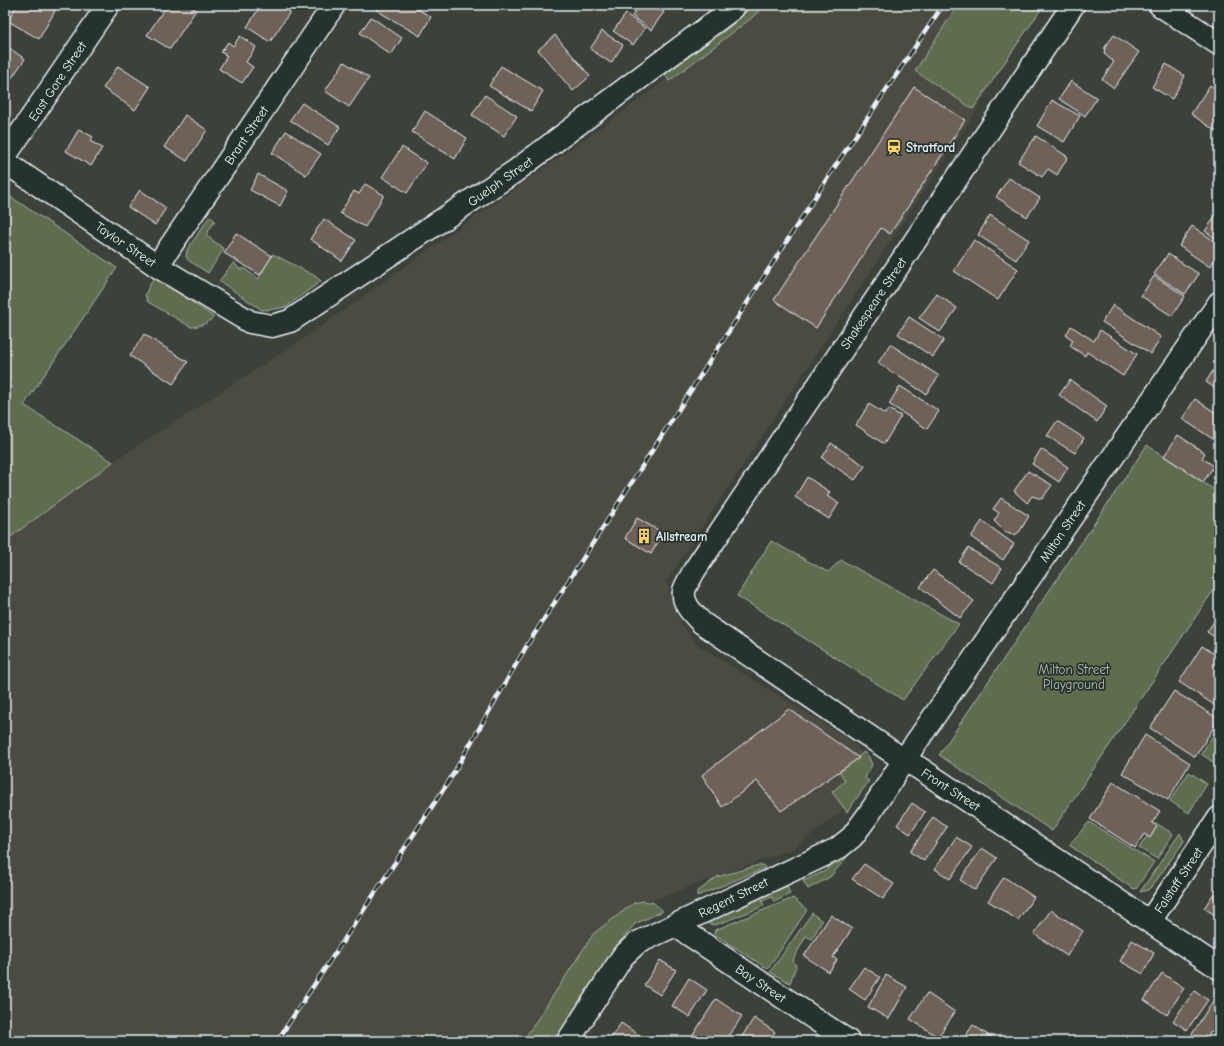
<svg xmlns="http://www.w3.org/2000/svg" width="1224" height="1046" font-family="'Comic Neue',sans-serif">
<rect width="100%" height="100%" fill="#3c413a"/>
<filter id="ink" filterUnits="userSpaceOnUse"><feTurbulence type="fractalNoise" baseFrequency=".025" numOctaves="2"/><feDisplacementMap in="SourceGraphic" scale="8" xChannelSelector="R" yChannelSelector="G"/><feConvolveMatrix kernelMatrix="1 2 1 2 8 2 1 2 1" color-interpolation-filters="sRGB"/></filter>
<g filter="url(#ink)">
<path fill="#4b4b43" d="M766 5H1041L967 125 666 582 678 618 696 644 852 741 869 761 840 813 793 849 658 898 625 914 541 1041H5V541L113 462 303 339 361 298 624 111Z"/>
<g fill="#5f6d4f" stroke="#a4afa4">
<path d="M753 5H766L749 20 669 81 665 75 669 71 731 26Z"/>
<path d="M958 5H1044L973 109 915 71Z"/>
<path d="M5 193 117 268 24 405 113 462 5 541Z"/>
<path d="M210 216 215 221 206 235 224 249 208 273 188 260 186 256 187 250Z"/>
<path d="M273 254 315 276 321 281 286 307 274 309 262 310 219 281 234 262 239 269H245L258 279Z"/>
<path d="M155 277 214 317C208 323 200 327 191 327L148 302 145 295 149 286Z"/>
<path d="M1147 445 1219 493V582L1052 831 939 755Z"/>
<path d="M771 541 828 572 841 560 959 624 903 700 737 596Z"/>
<path d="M1219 726V766L1201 754Z"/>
<path d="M864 752 869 757 872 765 865 778 869 781 847 812 832 792 845 781 840 772Z"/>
<path d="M1189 772 1207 784 1189 813 1170 801Z"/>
<path d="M1089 822 1154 862 1136 889 1132 888 1069 845Z"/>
<path d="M1156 823 1173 834 1157 859 1139 848Z"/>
<path d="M1180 833 1184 841 1154 884 1148 890 1140 892Z"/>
<path d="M847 854 848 855 847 857 830 877 808 889 803 881 825 871 830 866Z"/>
<path d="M759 865H763L765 868 697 896V892L717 877Z"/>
<path d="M787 886 790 894 774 902 772 897 762 901 764 906 721 923C715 925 713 926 708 923L715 916Z"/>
<path d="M793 898 807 910 768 969 714 934 715 930Z"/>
<path d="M643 901 654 903 663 911 635 924 617 945 555 1041H523L566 976 594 933 634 903Z"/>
<path d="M812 913 822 921 812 939 806 936 793 960 796 966 790 983 770 972Z"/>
</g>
<g fill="#6e6259" stroke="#e8f1f8">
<path d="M17 5H43L55 11 39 39 8 21Z"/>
<path d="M167 5H189L196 10 170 49 147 35Z"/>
<path d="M261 5H279L290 12 270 42 247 27Z"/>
<path d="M379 5H411L431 17 420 36 376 10Z"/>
<path d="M639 5H654L664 12 651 30 632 16Z"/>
<path d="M626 14 645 28 633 45 613 31Z"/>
<path d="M371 17 402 38 391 55 360 33Z"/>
<path d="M602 31 623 45 611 63 590 49Z"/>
<path d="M555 35 590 76 573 91 538 50Z"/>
<path d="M1114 35 1139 52 1114 88 1102 79 1114 62 1104 54 1105 47Z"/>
<path d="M240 36 256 47 246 62 253 67 242 83 219 69 227 56 221 52 228 42 233 46Z"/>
<path d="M5 45 25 59 11 79 5 75Z"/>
<path d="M344 62 369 78 349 107 325 91Z"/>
<path d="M1166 64 1185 76 1172 99 1152 87Z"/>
<path d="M118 66 150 87 135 110 103 88Z"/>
<path d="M501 66 543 91 531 111 489 86Z"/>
<path d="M1071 81 1097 98 1085 116 1059 99Z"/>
<path d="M1210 85 1219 91V129L1217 132 1191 114Z"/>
<path d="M914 87 965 120 890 234 881 228 816 328 774 300Z"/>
<path d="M485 95 517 116 504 136 472 115Z"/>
<path d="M1052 100 1080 116 1064 142 1037 126Z"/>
<path d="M302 103 340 127 328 145 290 120Z"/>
<path d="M425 111 467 138 455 159 412 132Z"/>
<path d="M185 115 207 130 187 161 164 147Z"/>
<path d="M79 129 93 137 90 141 102 148 91 166 66 151Z"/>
<path d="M286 131 321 154 306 175 272 153Z"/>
<path d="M1036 136 1068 157 1057 175 1048 169 1042 177 1018 162Z"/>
<path d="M402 147 427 163 407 193 382 177Z"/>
<path d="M258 174 288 191 280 206 250 190Z"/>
<path d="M1009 178 1040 198 1027 217 996 197Z"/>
<path d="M365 184 384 195 365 227 340 213 354 191 359 194Z"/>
<path d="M140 190 166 208 155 225 128 207Z"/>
<path d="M1219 211V241L1205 231Z"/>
<path d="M990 215 1029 240 1016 260 978 235Z"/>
<path d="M324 219 356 240 342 261 310 239Z"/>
<path d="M1192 226 1219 244V253L1210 267 1179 246Z"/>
<path d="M236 233 272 256 260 275 224 253Z"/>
<path d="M974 240 1018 269 998 300 954 271Z"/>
<path d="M1168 254 1199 274 1185 294 1154 274Z"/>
<path d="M1154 276 1185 296 1172 316 1141 296Z"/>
<path d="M937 294 957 308 940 332 919 318Z"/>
<path d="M1113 305 1161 337 1151 354 1102 322Z"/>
<path d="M909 317 944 340 933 357 898 334Z"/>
<path d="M1071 326 1094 341 1100 330 1137 354 1123 376 1087 352 1085 356 1070 346 1073 340 1066 335Z"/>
<path d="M144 334 188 362 173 384 130 356Z"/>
<path d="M890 344 939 376 926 394 878 363Z"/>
<path d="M1217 364 1219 365V391L1206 382Z"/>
<path d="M1070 380 1107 406 1097 422 1059 395Z"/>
<path d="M900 386 939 411 927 429 889 404Z"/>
<path d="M1195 399 1219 415V443L1182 419Z"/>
<path d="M869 404 885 414 889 409 901 416 884 444 856 425Z"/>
<path d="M1057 421 1084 438 1075 453 1047 436Z"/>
<path d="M1178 435 1205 453 1202 458 1214 466 1203 482 1164 456Z"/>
<path d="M831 443 865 466 855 480 822 458Z"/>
<path d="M1041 449 1068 467 1059 482 1032 464Z"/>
<path d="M1028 471 1052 485 1042 499 1032 496 1027 503 1014 491Z"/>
<path d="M807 477 830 492 827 496 839 503 829 519 795 497Z"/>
<path d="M1001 498 1029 516 1020 531 1015 535 1004 531 994 521 999 513 993 509Z"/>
<path d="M637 518 663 533 651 554 625 538Z"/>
<path d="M982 521 1014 544 1003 560 971 537Z"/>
<path d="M968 548 1002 568 993 583 959 562Z"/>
<path d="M933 570 974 601 960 618 920 587Z"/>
<path d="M1219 614V640L1207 632Z"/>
<path d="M1202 646 1219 657V708L1179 682Z"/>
<path d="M1174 691 1219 719 1195 757 1150 728Z"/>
<path d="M789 709 859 758 781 811 757 781 722 807 702 775Z"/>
<path d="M1145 735 1190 763 1168 800 1122 773Z"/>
<path d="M1113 782 1160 811 1152 823 1157 826 1150 838 1144 834 1135 848 1090 819Z"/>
<path d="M912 803 925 812 910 834 897 825Z"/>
<path d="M933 817 947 827 924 861 910 852Z"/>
<path d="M956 837 972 847 950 879 935 869Z"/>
<path d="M982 848 997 858 975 890 960 880Z"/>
<path d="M864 864 894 884 883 899 852 879Z"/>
<path d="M1004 877 1034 897 1018 920 988 901Z"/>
<path d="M1216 890 1219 892V918L1204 908Z"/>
<path d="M1051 910 1083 931 1067 956 1034 934Z"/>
<path d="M831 915 852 929 833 957 837 960 829 972 804 956Z"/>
<path d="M1132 940 1154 953 1143 974 1120 961Z"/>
<path d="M660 960 676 970 660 995 644 985Z"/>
<path d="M864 967 880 977 865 1000 849 989Z"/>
<path d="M1162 973 1184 988 1167 1015 1144 1000Z"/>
<path d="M886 975 907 987 889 1019 868 1007Z"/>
<path d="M689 978 707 990 690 1017 672 1006Z"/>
<path d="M1194 991 1208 1000 1187 1030 1173 1021Z"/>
<path d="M927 993 955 1012 938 1037 910 1019Z"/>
<path d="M716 999 742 1016 726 1041H702L693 1035Z"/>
<path d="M1212 1002 1219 1007V1035L1211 1031 1204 1041H1199L1191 1036Z"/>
<path d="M754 1018 775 1032 769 1041H739Z"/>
<path d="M621 1023 648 1041H609Z"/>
<path d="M973 1025 997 1041H962Z"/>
</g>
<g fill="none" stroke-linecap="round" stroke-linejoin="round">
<defs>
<g id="minor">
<path d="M1073 5 694 571C691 577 685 586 684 591 682 605 694 614 702 623L904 760 919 768 1219 968"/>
<path d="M1160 5 1219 44"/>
<path d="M5 156 108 5"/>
<path d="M5 162 157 266 250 322 272 326 290 321 514 172 732 9 735 5"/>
<path d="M157 266 334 5"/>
<path d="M1150 921 1219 818"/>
<path d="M675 925 848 1041"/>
<path d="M568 1041 623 956 637 943 837 849 852 837 869 814 904 760 1219 303"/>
</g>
</defs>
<use href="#minor" stroke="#e8f1f8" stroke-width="25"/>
<use href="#minor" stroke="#26332d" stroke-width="22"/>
<defs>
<path id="rail" d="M277 1041 449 781 526 647 828 177 943 5"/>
</defs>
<use href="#rail" stroke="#e8f1f8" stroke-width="4.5"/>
<use href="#rail" stroke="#26332d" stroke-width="3" stroke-dasharray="9" stroke-linecap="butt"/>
</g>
</g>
<defs>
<symbol id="station-bare" viewBox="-9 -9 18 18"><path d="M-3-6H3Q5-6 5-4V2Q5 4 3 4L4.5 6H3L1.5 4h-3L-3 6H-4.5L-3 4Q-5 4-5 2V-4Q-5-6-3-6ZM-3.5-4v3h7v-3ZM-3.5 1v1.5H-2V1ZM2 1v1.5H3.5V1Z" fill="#ffd166" stroke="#26332d" stroke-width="2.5" paint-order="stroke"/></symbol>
<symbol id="building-bare" viewBox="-9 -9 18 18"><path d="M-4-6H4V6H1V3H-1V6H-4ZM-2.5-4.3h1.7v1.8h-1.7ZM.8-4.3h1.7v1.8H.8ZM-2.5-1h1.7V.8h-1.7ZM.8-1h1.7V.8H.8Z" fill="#ffd166" stroke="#26332d" stroke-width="2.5" paint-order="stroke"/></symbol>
</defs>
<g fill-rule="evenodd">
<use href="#station-bare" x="883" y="136" width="22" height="22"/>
<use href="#building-bare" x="633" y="525" width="22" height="22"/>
</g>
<g text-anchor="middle" stroke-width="3.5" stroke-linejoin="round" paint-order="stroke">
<g font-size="13" fill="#e8f1f8" stroke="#26332d">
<text transform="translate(57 81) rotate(-56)" y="5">East Gore Street</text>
<text transform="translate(246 135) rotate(-56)" y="5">Brant Street</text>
<text transform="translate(500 181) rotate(-35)" y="5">Guelph Street</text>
<text transform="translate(126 244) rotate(34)" y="5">Taylor Street</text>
<text transform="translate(873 303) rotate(-56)" y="5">Shakespeare Street</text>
<text transform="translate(1062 531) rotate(-56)" y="5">Milton Street</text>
<text transform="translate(951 789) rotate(33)" y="5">Front Street</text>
<text transform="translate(1178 880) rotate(-56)" y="5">Falstaff Street</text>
<text transform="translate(733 897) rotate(-26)" y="5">Regent Street</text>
<text transform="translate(761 983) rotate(34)" y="5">Bay Street</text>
</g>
<g font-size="13" font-weight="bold" fill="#e8f1f8" stroke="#26332d" text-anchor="start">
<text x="906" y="152">Stratford</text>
<text x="656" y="541">Allstream</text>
</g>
<g font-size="13" fill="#b1bcb4" stroke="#26332d">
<text x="1074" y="674">Milton Street<tspan x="1074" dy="15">Playground</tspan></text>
</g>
</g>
<rect width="1224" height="1046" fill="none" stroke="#26332d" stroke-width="20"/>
<rect x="10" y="10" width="1204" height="1026" fill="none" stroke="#e8f1f8" stroke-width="1.5" filter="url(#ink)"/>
</svg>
